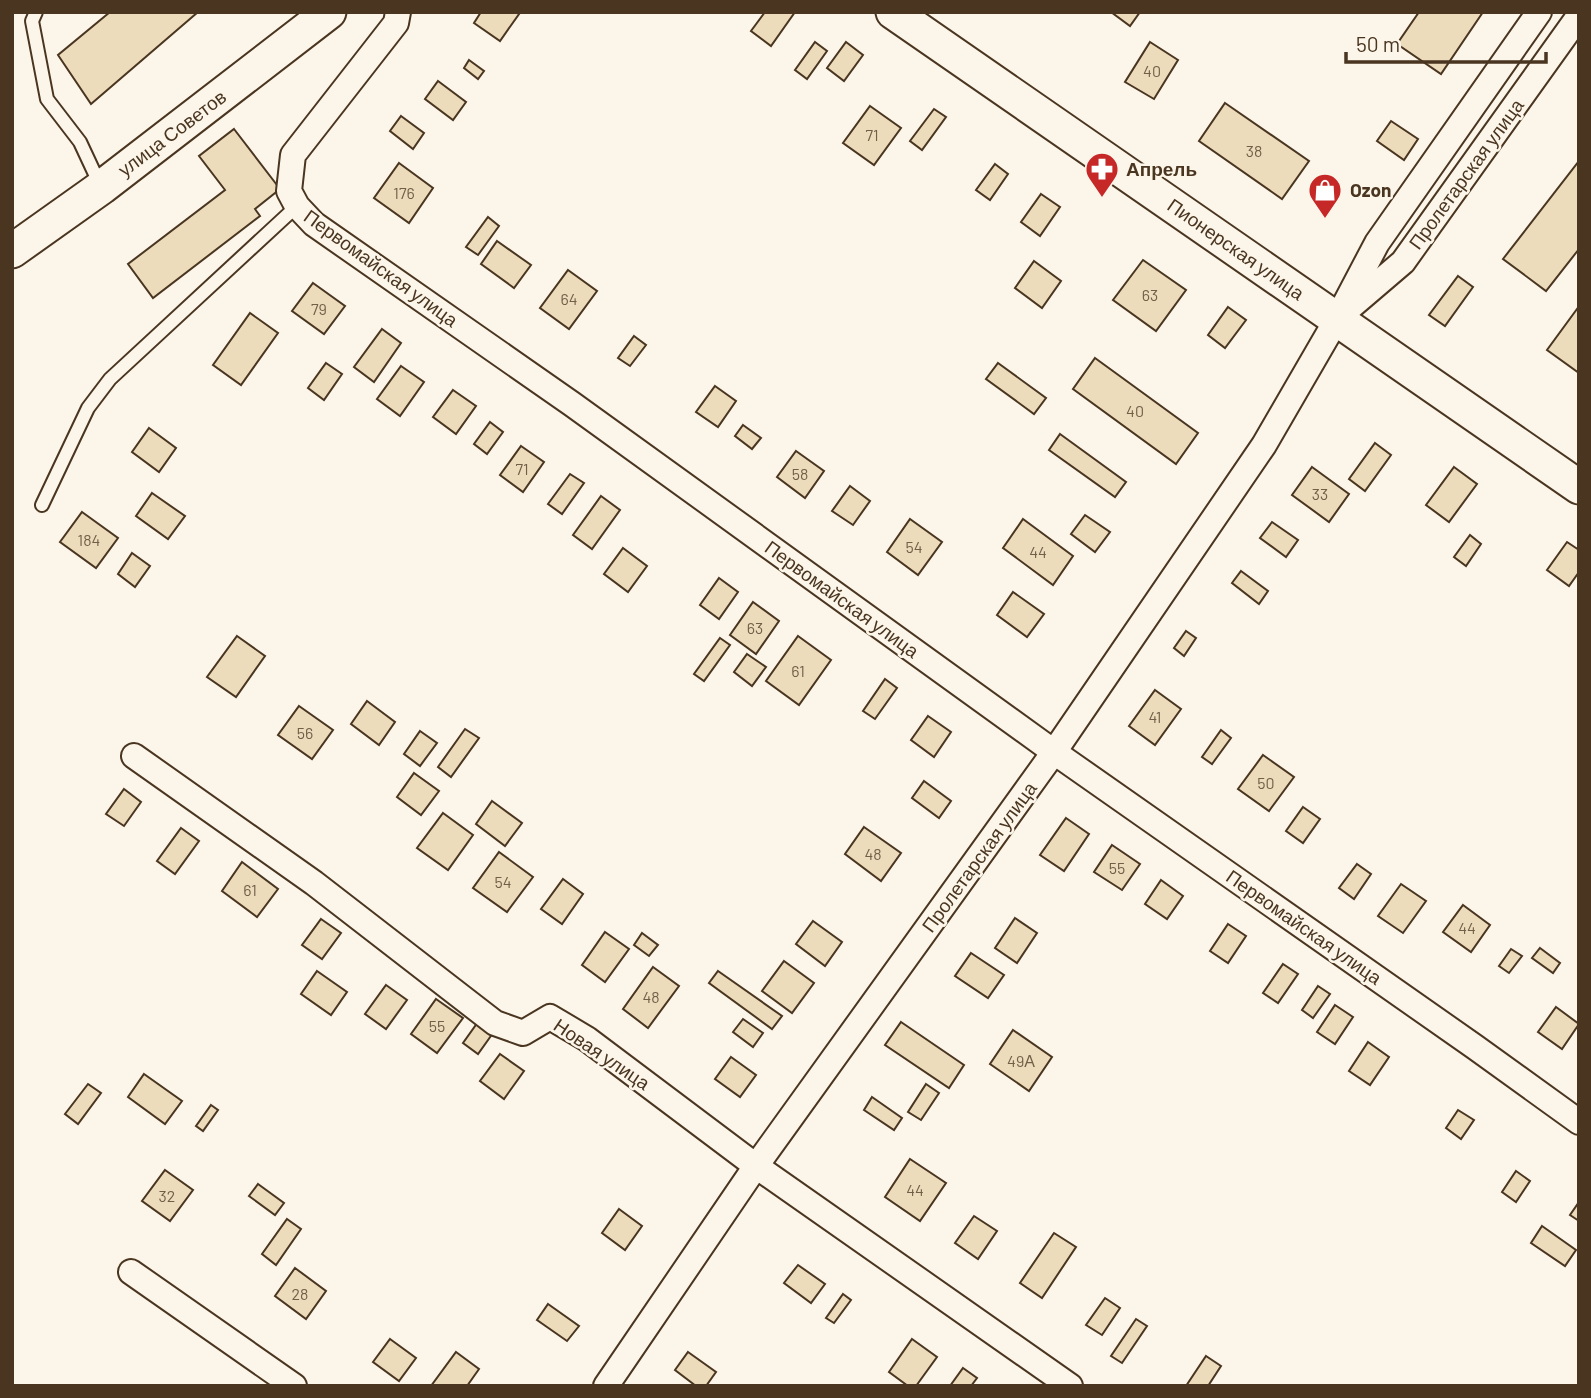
<svg xmlns="http://www.w3.org/2000/svg" width="1591" height="1398" font-family="Barlow,sans-serif">
<rect width="100%" height="100%" fill="#fbf6e9"/>
<g fill="#ecdcbc" stroke="#4a3520" stroke-width="2">
<path d="M110 12H198L91 104 58 55Z"/>
<path d="M481 12H517L519 14 500 41 474 23Z"/>
<path d="M765 12H795L771 46 751 31Z"/>
<path d="M1111 12H1140L1130 26Z"/>
<path d="M1419 12H1483L1441 74 1397 44Z"/>
<path d="M815 42 827 51 807 79 795 70Z"/>
<path d="M846 42 863 55 844 81 827 68Z"/>
<path d="M1150 42 1178 60 1154 99 1125 82Z"/>
<path d="M469 60 484 71 478 79 464 68Z"/>
<path d="M438 81 466 102 453 120 425 99Z"/>
<path d="M1225 103 1309 161 1282 199 1199 141Z"/>
<path d="M870 106 901 128 874 165 843 143Z"/>
<path d="M934 109 946 117 922 150 910 141Z"/>
<path d="M401 116 424 133 413 149 390 131Z"/>
<path d="M1391 121 1418 139 1404 160 1377 141Z"/>
<path d="M234 129 280 189 255 209 260 216 153 298 128 264 225 190 199 156Z"/>
<path d="M1579 161V249L1546 291 1503 259Z"/>
<path d="M399 163 433 188 409 223 374 198Z"/>
<path d="M995 164 1008 174 990 200 976 190Z"/>
<path d="M1041 194 1060 207 1040 236 1021 222Z"/>
<path d="M488 217 499 226 478 255 466 247Z"/>
<path d="M497 241 531 265 514 288 481 264Z"/>
<path d="M1143 260 1186 290 1156 331 1113 300Z"/>
<path d="M1034 261 1061 281 1042 308 1015 288Z"/>
<path d="M568 270 597 291 569 329 540 308Z"/>
<path d="M1458 276 1473 287 1445 326 1429 315Z"/>
<path d="M313 283 345 306 324 334 292 311Z"/>
<path d="M1228 307 1246 320 1225 348 1208 335Z"/>
<path d="M1577 309 1579 311V373L1547 350Z"/>
<path d="M250 313 278 333 241 385 213 365Z"/>
<path d="M382 329 401 343 374 382 354 367Z"/>
<path d="M634 336 646 345 630 366 618 358Z"/>
<path d="M1095 358 1198 433 1176 464 1073 389Z"/>
<path d="M326 363 342 374 324 400 308 388Z"/>
<path d="M998 363 1046 398 1034 414 986 379Z"/>
<path d="M401 366 424 382 400 416 377 399Z"/>
<path d="M715 386 736 401 718 427 696 412Z"/>
<path d="M453 390 476 406 456 434 433 417Z"/>
<path d="M490 422 503 432 487 454 474 444Z"/>
<path d="M743 425 761 438 752 449 735 436Z"/>
<path d="M149 428 176 448 159 472 132 452Z"/>
<path d="M1060 434 1126 482 1115 497 1049 450Z"/>
<path d="M1375 443 1391 455 1365 491 1349 479Z"/>
<path d="M521 446 544 462 523 492 500 475Z"/>
<path d="M796 451 824 471 805 498 777 477Z"/>
<path d="M1312 467 1349 494 1329 522 1292 495Z"/>
<path d="M1454 467 1477 484 1449 522 1426 505Z"/>
<path d="M570 474 584 483 562 514 548 504Z"/>
<path d="M850 486 870 501 853 525 832 511Z"/>
<path d="M152 493 185 516 168 539 136 516Z"/>
<path d="M601 496 620 510 592 549 573 535Z"/>
<path d="M82 512 118 538 96 568 60 542Z"/>
<path d="M1085 515 1110 532 1095 552 1071 534Z"/>
<path d="M910 519 942 542 918 575 887 552Z"/>
<path d="M1023 519 1073 556 1053 585 1003 548Z"/>
<path d="M1272 522 1298 540 1286 557 1260 538Z"/>
<path d="M1470 535 1481 544 1466 566 1454 557Z"/>
<path d="M1567 542 1579 550V572L1569 586 1547 570Z"/>
<path d="M623 548 647 566 628 592 604 574Z"/>
<path d="M132 553 150 566 135 587 118 574Z"/>
<path d="M1241 571 1268 591 1259 604 1232 583Z"/>
<path d="M719 578 738 592 719 619 700 605Z"/>
<path d="M1013 592 1044 614 1027 637 997 615Z"/>
<path d="M753 602 779 621 756 654 730 635Z"/>
<path d="M1186 631 1196 638 1184 656 1174 648Z"/>
<path d="M237 636 265 656 236 697 207 677Z"/>
<path d="M798 636 831 660 799 705 766 681Z"/>
<path d="M720 638 730 645 704 681 694 674Z"/>
<path d="M747 654 766 667 752 686 734 672Z"/>
<path d="M885 679 897 688 875 719 863 711Z"/>
<path d="M1155 690 1181 709 1155 745 1129 726Z"/>
<path d="M367 701 395 722 379 745 351 724Z"/>
<path d="M299 706 333 730 312 759 278 735Z"/>
<path d="M928 716 951 732 934 757 911 740Z"/>
<path d="M465 729 479 738 451 777 438 767Z"/>
<path d="M1221 730 1231 738 1212 764 1202 757Z"/>
<path d="M420 731 437 743 420 766 404 754Z"/>
<path d="M1263 755 1294 777 1269 811 1238 789Z"/>
<path d="M414 773 439 791 421 815 397 797Z"/>
<path d="M924 781 951 801 939 818 912 798Z"/>
<path d="M124 789 141 802 124 826 106 814Z"/>
<path d="M492 801 522 823 505 846 476 824Z"/>
<path d="M1303 807 1320 819 1303 843 1286 831Z"/>
<path d="M443 813 473 835 448 870 417 848Z"/>
<path d="M1066 818 1089 834 1064 871 1040 855Z"/>
<path d="M864 827 901 853 881 881 845 854Z"/>
<path d="M181 828 199 841 175 874 157 861Z"/>
<path d="M1112 845 1140 864 1122 890 1094 872Z"/>
<path d="M499 852 533 877 507 912 473 888Z"/>
<path d="M242 862 278 889 257 917 222 891Z"/>
<path d="M1357 864 1371 874 1354 899 1339 888Z"/>
<path d="M563 879 583 894 562 924 541 909Z"/>
<path d="M1161 880 1183 896 1167 919 1145 904Z"/>
<path d="M1401 884 1426 901 1403 933 1378 916Z"/>
<path d="M1463 905 1490 925 1471 952 1443 932Z"/>
<path d="M1015 918 1037 933 1017 963 995 948Z"/>
<path d="M321 919 341 933 322 959 302 945Z"/>
<path d="M813 921 842 942 825 966 796 944Z"/>
<path d="M1228 924 1246 936 1228 963 1210 951Z"/>
<path d="M605 932 629 949 605 982 582 965Z"/>
<path d="M642 933 658 945 649 956 634 945Z"/>
<path d="M1540 948 1560 963 1553 973 1532 958Z"/>
<path d="M1511 949 1522 956 1509 973 1499 966Z"/>
<path d="M971 953 1004 975 988 998 955 976Z"/>
<path d="M784 961 814 983 792 1013 762 991Z"/>
<path d="M1283 964 1298 974 1278 1003 1263 993Z"/>
<path d="M653 967 679 986 648 1028 623 1009Z"/>
<path d="M317 971 347 992 331 1015 301 994Z"/>
<path d="M718 971 782 1016 772 1029 709 983Z"/>
<path d="M386 985 407 1000 386 1029 365 1014Z"/>
<path d="M1318 986 1330 994 1313 1018 1302 1010Z"/>
<path d="M436 999 463 1018 437 1053 411 1034Z"/>
<path d="M1335 1005 1353 1017 1335 1044 1317 1032Z"/>
<path d="M1556 1007 1579 1024 1562 1049 1538 1032Z"/>
<path d="M743 1019 763 1033 753 1047 733 1032Z"/>
<path d="M478 1022 493 1033 478 1054 463 1043Z"/>
<path d="M901 1022 964 1065 949 1088 885 1045Z"/>
<path d="M1013 1030 1052 1057 1029 1091 990 1064Z"/>
<path d="M1368 1042 1389 1057 1370 1085 1349 1071Z"/>
<path d="M500 1054 524 1071 504 1099 480 1081Z"/>
<path d="M731 1057 756 1075 740 1097 715 1079Z"/>
<path d="M144 1074 182 1101 165 1124 128 1097Z"/>
<path d="M88 1084 101 1093 78 1124 65 1114Z"/>
<path d="M926 1084 939 1093 921 1120 908 1112Z"/>
<path d="M872 1097 902 1118 894 1130 864 1110Z"/>
<path d="M211 1105 218 1110 203 1131 196 1126Z"/>
<path d="M1458 1110 1474 1120 1461 1139 1446 1128Z"/>
<path d="M910 1159 946 1183 920 1221 885 1197Z"/>
<path d="M165 1170 193 1190 170 1221 142 1201Z"/>
<path d="M1516 1171 1530 1181 1516 1202 1502 1192Z"/>
<path d="M258 1184 284 1203 275 1215 249 1196Z"/>
<path d="M1579 1202V1221L1570 1215Z"/>
<path d="M619 1209 642 1226 625 1250 602 1233Z"/>
<path d="M974 1216 997 1231 978 1259 955 1243Z"/>
<path d="M287 1219 301 1229 276 1265 262 1254Z"/>
<path d="M1542 1226 1576 1250 1565 1266 1531 1243Z"/>
<path d="M1054 1233 1076 1247 1042 1298 1020 1283Z"/>
<path d="M798 1265 825 1284 811 1303 784 1283Z"/>
<path d="M295 1268 326 1291 306 1319 275 1296Z"/>
<path d="M843 1294 851 1300 834 1323 826 1318Z"/>
<path d="M1105 1298 1120 1308 1102 1335 1086 1325Z"/>
<path d="M548 1304 579 1326 567 1341 537 1320Z"/>
<path d="M1136 1319 1147 1326 1122 1363 1111 1356Z"/>
<path d="M390 1339 416 1358 399 1381 373 1362Z"/>
<path d="M912 1339 937 1357 916 1386H908L889 1372Z"/>
<path d="M456 1352 479 1369 467 1386H431Z"/>
<path d="M688 1352 716 1372 706 1386H696L675 1370Z"/>
<path d="M1206 1356 1221 1366 1208 1386H1186Z"/>
<path d="M963 1368 977 1378 971 1386H950Z"/>
</g>
<g fill="none" stroke-linecap="round" stroke-linejoin="round">
<defs>
<g id="service">
<path d="M36 12 32 21 47 99 80 142 101 187"/>
<path d="M42 505 88 408 110 379 297 206"/>
</g>
<g id="minor">
<path d="M398 12 396 23 293 155 289 191 297 206 314 224 572 404 1054 752 1475 1047 1579 1122"/>
<path d="M1348 309 1403 262 1579 16"/>
<path d="M134 756 314 883 495 1023 523 1033 550 1017 587 1039 756 1166 1070 1386"/>
<path d="M131 1272 294 1386"/>
<path d="M606 1386 756 1166 1054 752 1264 445 1337 319 1377 243 1539 12"/>
</g>
<g id="secondary">
<path d="M893 12 1579 487"/>
<path d="M12 251 102 187 329 12"/>
</g>
</defs>
<use href="#service" stroke="#4a3520" stroke-width="16"/>
<use href="#minor" stroke="#4a3520" stroke-width="28"/>
<use href="#secondary" stroke="#4a3520" stroke-width="37"/>
<use href="#service" stroke="#fbf6e9" stroke-width="12"/>
<use href="#minor" stroke="#fbf6e9" stroke-width="24"/>
<use href="#secondary" stroke="#fbf6e9" stroke-width="33"/>
</g>
<defs>
<symbol id="pharmacy-pin" viewBox="-11 -11 22 30"><path d="M0 17L-7.5 6A9.5 9.5 0 1 1 7.5 6Z" fill="#c62828" stroke="#fbf6e9"/><path d="M-2-6h4v4h4v4h-4v4h-4v-4h-4v-4h4Z" fill="#fff"/></symbol>
<symbol id="shop-pin" viewBox="-11 -11 22 30"><path d="M0 17L-7.5 6A9.5 9.5 0 1 1 7.5 6Z" fill="#c62828" stroke="#fbf6e9"/><path d="M-5-2.5h2.3a2.7 3.5 0 0 1 5.4 0H5L5.5 6h-11ZM-1.5-2.5h3a1.5 2.3 0 0 0-3 0Z" fill="#fff"/></symbol>
</defs>
<g fill-rule="evenodd">
<use href="#pharmacy-pin" x="1083" y="150" width="38" height="52"/>
<use href="#shop-pin" x="1306" y="171" width="38" height="52"/>
</g>
<g text-anchor="middle" stroke-width="5" stroke-linejoin="round" paint-order="stroke">
<g font-size="16" fill="#725f47">
<text x="1152" y="77">40</text>
<text x="872" y="141">71</text>
<text x="1254" y="157">38</text>
<text x="404" y="199">176</text>
<text x="1150" y="301">63</text>
<text x="569" y="305">64</text>
<text x="319" y="315">79</text>
<text x="1135" y="417">40</text>
<text x="522" y="475">71</text>
<text x="800" y="480">58</text>
<text x="1320" y="500">33</text>
<text x="89" y="546">184</text>
<text x="914" y="553">54</text>
<text x="1038" y="558">44</text>
<text x="755" y="634">63</text>
<text x="798" y="677">61</text>
<text x="1155" y="723">41</text>
<text x="305" y="739">56</text>
<text x="1266" y="789">50</text>
<text x="873" y="860">48</text>
<text x="1117" y="874">55</text>
<text x="503" y="888">54</text>
<text x="250" y="896">61</text>
<text x="1467" y="934">44</text>
<text x="651" y="1003">48</text>
<text x="437" y="1032">55</text>
<text x="1021" y="1067">49А</text>
<text x="915" y="1196">44</text>
<text x="167" y="1202">32</text>
<text x="300" y="1300">28</text>
</g>
<g font-size="19" fill="#4a3520" stroke="#fbf6e9">
<text transform="translate(172 133) rotate(-37)" y="7">улица Советов</text>
<text transform="translate(1466 174) rotate(-54)" y="7">Пролетарская улица</text>
<text transform="translate(1236 249) rotate(35)" y="7">Пионерская улица</text>
<text transform="translate(381 268) rotate(36)" y="7">Первомайская улица</text>
<text transform="translate(842 599) rotate(36)" y="7">Первомайская улица</text>
<text transform="translate(979 857) rotate(-54)" y="7">Пролетарская улица</text>
<text transform="translate(1304 927) rotate(35)" y="7">Первомайская улица</text>
<text transform="translate(602 1054) rotate(34)" y="7">Новая улица</text>
</g>
<g font-size="19" font-weight="bold" fill="#4a3520" stroke="#fbf6e9" text-anchor="start">
<text x="1126" y="176">Апрель</text>
<text x="1350" y="197">Ozon</text>
</g>
</g>
<rect width="1591" height="1398" fill="none" stroke="#4a3520" stroke-width="28"/>
<path d="M1346 52v10h200v-10" fill="none" stroke="#4a3520" stroke-width="3.5"/>
<text x="1356" y="52" font-size="21" fill="#4a3520" stroke="#fbf6e9" stroke-width="5" paint-order="stroke">50 m</text>
</svg>
